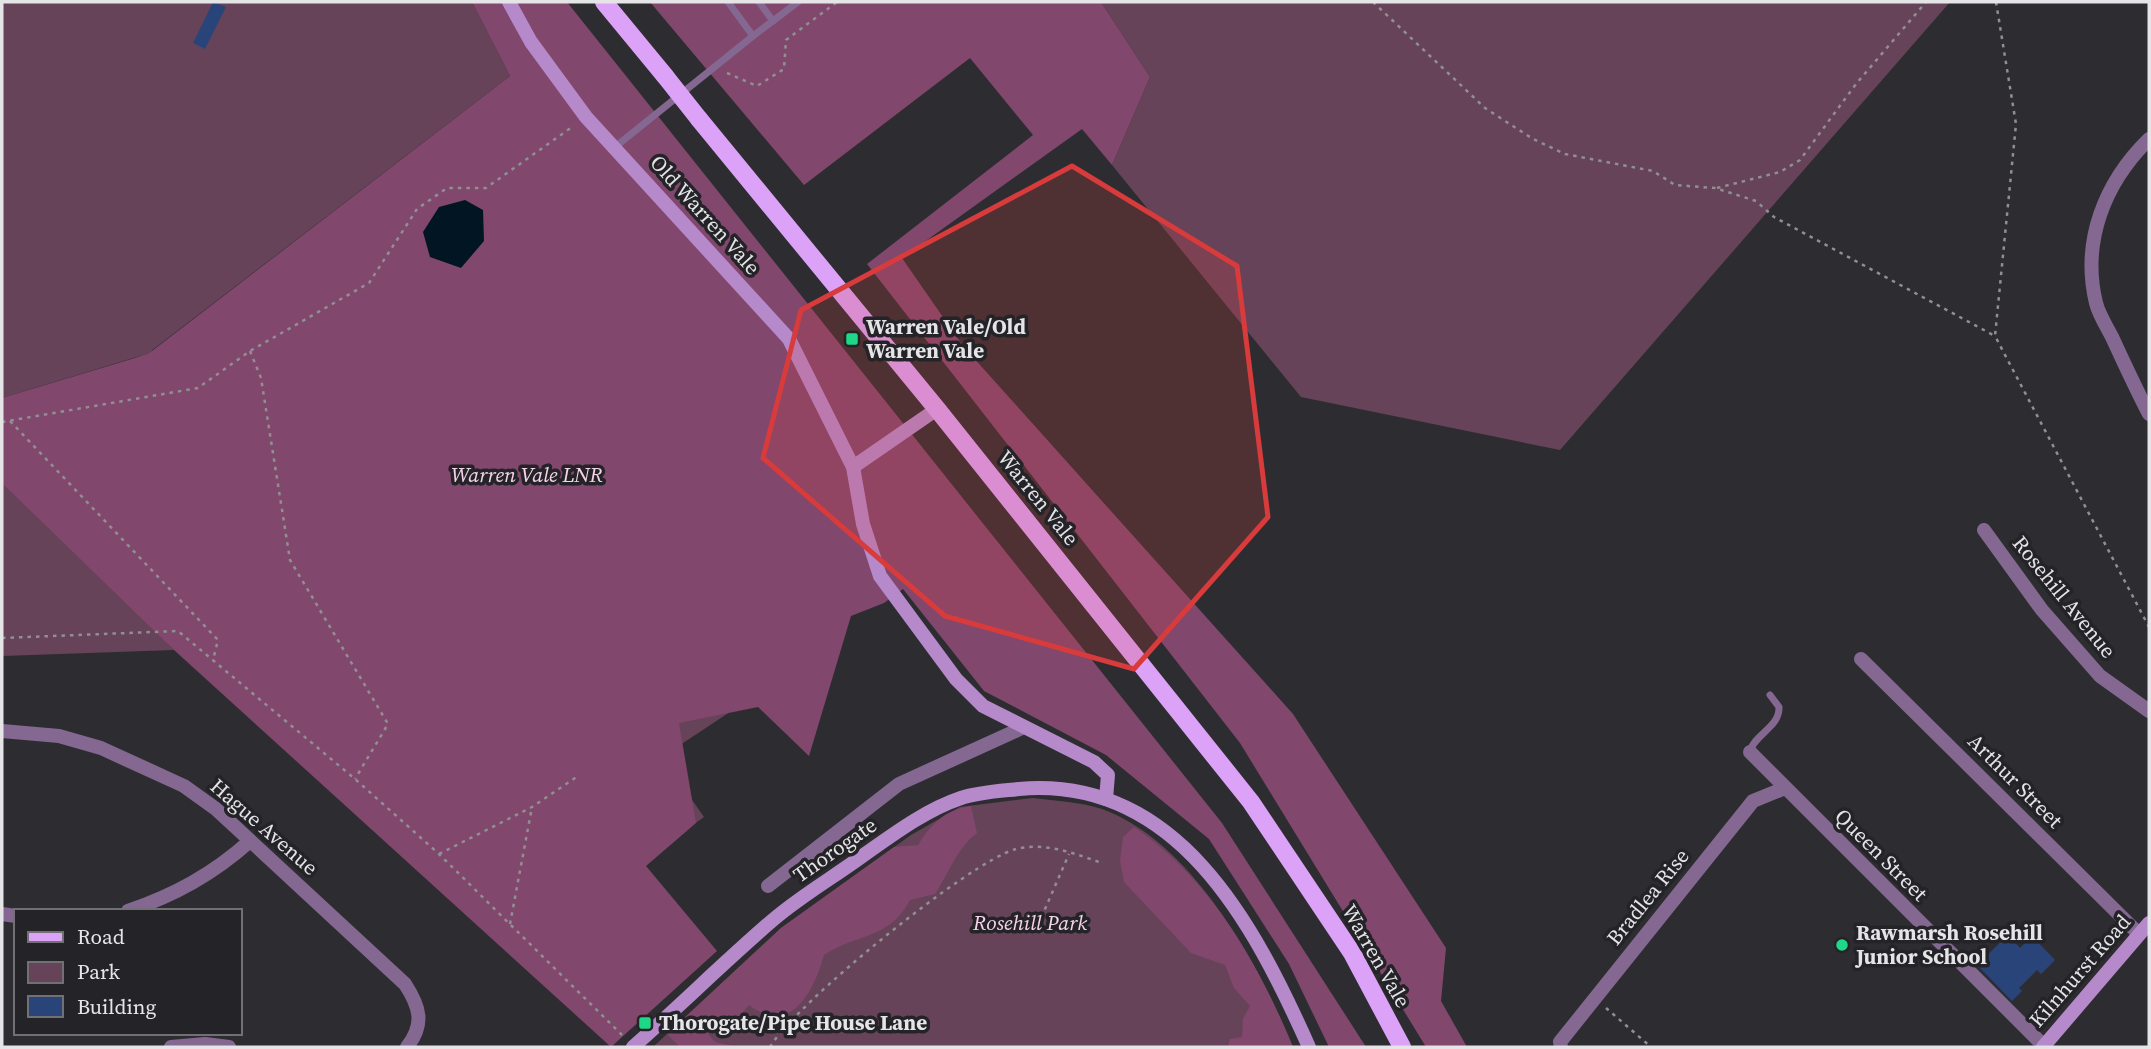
<svg xmlns="http://www.w3.org/2000/svg" width="2151" height="1049" font-family="'Source Serif 4',serif">
<rect width="100%" height="100%" fill="#2d2d31"/>
<g fill="#67435a">
<path d="M2 2H472L510 76 151 351 837 618 754 696 662 757 704 817 638 864 167 643 174 650 2 656V409L143 355 2 398Z"/>
<path d="M1101 2H1950L1560 450 1301 397 1112 165 1150 77Z"/>
<path d="M1033 798C1056 801 1081 802 1102 809 1193 842 1258 964 1293 1047H653L781 928 911 835 960 807Z"/>
</g>
<g fill="#81476d">
<path d="M472 2H567L1222 823 1366 1047H1329L1289 964 1209 839 1106 755 984 691 903 589 884 603 851 616 809 756 758 707 679 723 696 823 646 866 717 951 611 1047 174 650 2 483V398L148 354 510 76Z"/>
<path d="M650 2H1101L1150 77 1112 165 1082 129 902 258 963 346 1293 714 1446 948 1441 1001 1467 1047H1426L1240 743 867 264 1033 135 970 58 804 185Z"/>
<path d="M971 806 977 833C957 848 949 873 935 894L910 900C889 940 857 933 824 955 814 991 791 1037 749 1005L734 1022 717 1017 706 1031 715 1042 738 1047H680L667 1034 781 928 894 847 918 845C931 824 946 809 971 806Z"/>
<path d="M1134 827C1210 878 1259 964 1293 1047H1228L1230 1039 1242 1037 1243 1019 1250 1006 1234 988 1225 965 1191 953 1124 882 1120 861 1123 837Z"/>
</g>
<path fill="#011622" d="M465 200 483 210 484 241 461 268 430 257 423 232 439 207Z"/>
<g fill="#294478">
<path d="M213 2 226 7 205 49 193 43Z"/>
<path d="M2008 935 2020 948 2032 936 2055 960 2041 974 2037 970 2019 988 2022 991 2012 1001 1977 965Z"/>
</g>
<g fill="none" stroke-linecap="round" stroke-linejoin="round">
<g stroke="#909093" stroke-width="2.5" stroke-dasharray="3.5 5" stroke-linecap="butt">
<path d="M1373 2 1485 108 1533 139 1565 154 1653 171 1675 185 1715 188 1756 201 1774 217 1995 336"/>
<path d="M1996 2 2016 124 1995 336 2149 627"/>
<path d="M727 73 757 86 784 69 786 40 837 2"/>
<path d="M1717 188 1780 172 1800 160 1856 84 1926 2"/>
<path d="M250 351 261 378 290 560 388 724 355 779"/>
<path d="M10 421 218 640 213 660"/>
<path d="M2 422 198 388 250 351 369 283 417 209 447 188H486L572 127"/>
<path d="M2 638 178 631 355 779 439 854 622 1035"/>
<path d="M439 854 532 807 578 776"/>
<path d="M510 924 532 807"/>
<path d="M1038 925 1069 854"/>
<path d="M1606 1008 1651 1047"/>
<path d="M770 1047C794 1005 970 861 1016 849 1045 842 1073 853 1099 862"/>
</g>
<g stroke="#846891" stroke-width="7">
<path d="M728 2 753 36 798 2"/>
<path d="M759 2 773 21"/>
<path d="M615 147 753 36"/>
<path d="M1750 751C1755 734 1780 727 1779 707L1770 695"/>
</g>
<g stroke="#846891" stroke-width="14">
<path d="M2149 139C2105 182 2081 241 2096 303 2099 315 2107 327 2112 337 2124 363 2136 389 2149 414"/>
<path d="M1984 530 2042 610 2100 676 2149 711"/>
<path d="M1861 659 2139 934"/>
<path d="M2 731 59 736 101 748 184 786 216 809 405 984C420 1007 425 1024 407 1047"/>
<path d="M1750 752 2044 1046"/>
<path d="M768 886 899 784 1022 728"/>
<path d="M128 911C175 895 213 874 250 841"/>
<path d="M2 914 16 916"/>
<path d="M171 1047 205 1044 229 1047"/>
<path d="M1561 1047 1560 1042 1753 801 1785 788"/>
</g>
<g stroke="#b689ca" stroke-width="14">
<path d="M509 2 531 42 586 117 789 339 853 467 863 524 880 576 956 679 983 706 1094 762 1108 775 1106 799"/>
<path d="M853 467 937 409"/>
<path d="M633 1047C681 1005 726 960 774 919 801 896 832 878 861 857 891 836 925 810 961 798 979 792 1000 791 1019 789 1177 775 1254 924 1309 1047"/>
<path d="M2043 1047 2149 923"/>
</g>
<g stroke="#dca2f7" stroke-width="18">
<path d="M604 2 665 76"/>
<path d="M699 119 937 409 1251 802 1352 953 1402 1047"/>
</g>
<path stroke="#dca2f7" stroke-width="18" d="M665 76 699 119"/>
</g>
<path fill="#d83b3b" fill-opacity="0.2" stroke="#d83b3b" stroke-width="5" stroke-linejoin="round" d="M1072 166 1237 266 1268 517 1134 669 945 616 763 458 801 310Z"/>
<g fill="#1fd887" stroke="#232328" stroke-width="2.5">
<rect x="845" y="332" width="14" height="14" rx="3.5"/>
<circle cx="1842" cy="945" r="7"/>
<rect x="638" y="1016" width="14" height="14" rx="3.5"/>
</g>
<g text-anchor="middle" stroke-width="7" stroke-linejoin="round" paint-order="stroke">
<g font-size="21" fill="#e5e5e8" stroke="#232328">
<text transform="translate(705 215) rotate(48)" y="7">Old Warren Vale</text>
<text transform="translate(1038 498) rotate(51)" y="7">Warren Vale</text>
<text transform="translate(2064 597) rotate(51)" y="7">Rosehill Avenue</text>
<text transform="translate(2015 781) rotate(45)" y="7">Arthur Street</text>
<text transform="translate(264 827) rotate(41)" y="7">Hague Avenue</text>
<text transform="translate(835 850) rotate(-35)" y="7">Thorogate</text>
<text transform="translate(1881 855) rotate(45)" y="7">Queen Street</text>
<text transform="translate(1648 897) rotate(-51)" y="7">Bradlea Rise</text>
<text transform="translate(1376 956) rotate(60)" y="7">Warren Vale</text>
<text transform="translate(2080 971) rotate(-49)" y="7">Kilnhurst Road</text>
</g>
<g font-size="21" font-weight="bold" fill="#e5e5e8" stroke="#232328" text-anchor="start">
<text x="866" y="334">Warren Vale/Old<tspan x="866" dy="24">Warren Vale</tspan></text>
<text x="1856" y="940">Rawmarsh Rosehill<tspan x="1856" dy="24">Junior School</tspan></text>
<text x="659" y="1030">Thorogate/Pipe House Lane</text>
</g>
<g font-size="21" font-style="italic" fill="#f8d4ea" stroke="#232328">
<text x="527" y="482">Warren Vale LNR</text>
<text x="1030" y="930">Rosehill Park</text>
</g>
</g>
<rect width="2151" height="1049" fill="none" stroke="#e5e5e8" stroke-width="7"/>
<rect x="14" y="909" width="228" height="126" fill="#232328" stroke="#717175" stroke-width="2"/>
<rect x="28" y="932" width="35" height="10" fill="#dca2f7" stroke="#717175" stroke-width="2"/>
<text x="77" y="944" font-size="21" fill="#e5e5e8">Road</text>
<rect x="28" y="962" width="35" height="21" fill="#67435a" stroke="#717175" stroke-width="2"/>
<text x="77" y="979" font-size="21" fill="#e5e5e8">Park</text>
<rect x="28" y="996" width="35" height="21" fill="#294478" stroke="#717175" stroke-width="2"/>
<text x="77" y="1014" font-size="21" fill="#e5e5e8">Building</text>
</svg>
